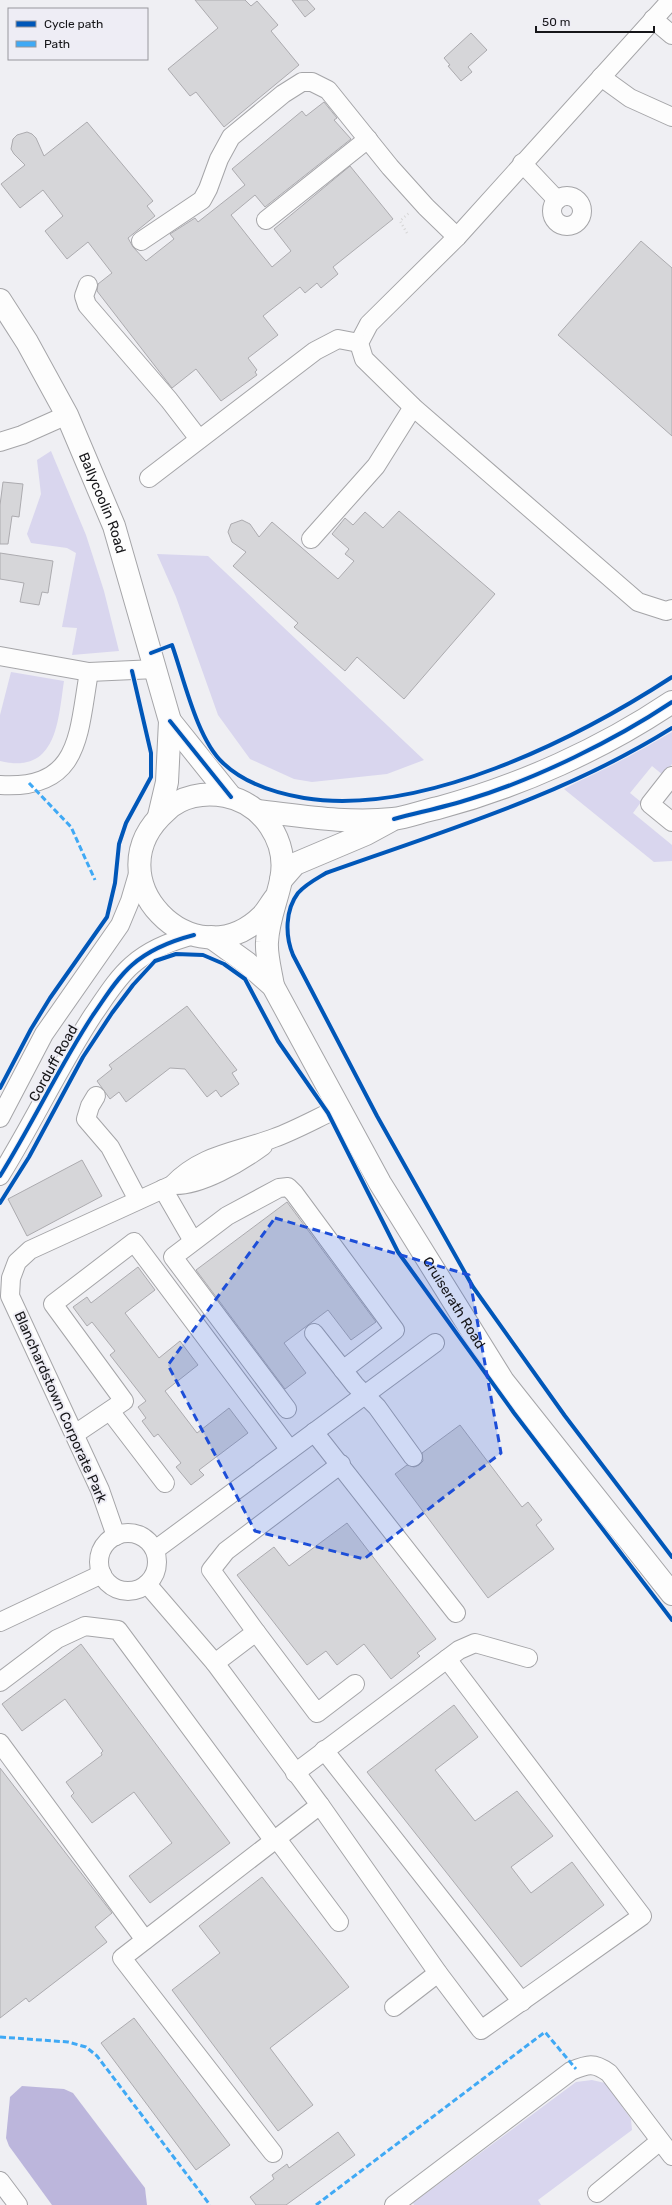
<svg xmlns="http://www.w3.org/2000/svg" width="672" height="2205" font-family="Rubik,sans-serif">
<rect width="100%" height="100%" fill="#efeff3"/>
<g fill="#d9d6ee">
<path d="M51 451 86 535 104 591 119 651 72 655 77 628 62 627 76 553 67 548 31 543 27 534 41 494 37 460Z"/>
<path d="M157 554 208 556 424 760 387 774 312 782 294 779 250 759 218 715 176 597Z"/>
<path d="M11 672 64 681C58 721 57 775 0 761V715Z"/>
<path d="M672 732V764L663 775 652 766 630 793 641 802 633 813 672 845V861L654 862 564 789Z"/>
<path d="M592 2080 605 2083 631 2119 632 2130 538 2200 541 2205H414L413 2203 576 2082Z"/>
</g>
<path fill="#bcb6dc" d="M22 2086 64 2089 73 2093 145 2188 147 2205H52L9 2146 6 2138 10 2097Z"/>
<g fill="#d6d6d9" stroke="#acabaf">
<path d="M195 0H245L251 6 257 1 278 25 271 31 299 65 224 127 196 92 190 96 168 69 218 28Z"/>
<path d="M292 0H307L315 9 305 17Z"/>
<path d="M471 33 487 50 468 67 472 72 461 81 448 66 450 65 444 58Z"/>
<path d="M324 102 337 118 334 120 351 139 265 207 255 195 231 215 272 267 291 251 274 229 350 166 393 219 333 267 338 274 321 288 317 283 305 293 300 287 263 316 278 335 248 358 257 370 255 372 257 375 221 401 196 369 172 388 97 291 98 284 112 273 88 242 67 259 45 231 63 216 43 190 20 208 1 184 25 165 14 154 11 149 13 139 17 135 27 132 32 134 36 138 44 156 87 122 153 201 147 206 155 216 128 238 133 247 146 261 174 239 170 234 195 218 198 222 245 185 232 169 302 111 306 116Z"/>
<path d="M641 241 672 268V436L558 335Z"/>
<path d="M3 482 23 484 19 517 12 516 8 544H0V505Z"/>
<path d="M399 511 495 594 404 699 357 657 345 671 294 627 298 623 233 566 246 552 232 542 228 532 231 524 242 520 250 524 259 537 272 522 338 579 354 561 345 554 349 549 332 534 345 518 353 525 365 512 383 528Z"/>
<path d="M0 553 53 561 48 593 42 592 39 605 20 602 24 583 0 579Z"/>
<path d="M187 1006 237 1070 232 1073 239 1084 221 1097 216 1090 207 1097 185 1069 170 1068 126 1102 119 1092 110 1099 97 1081 112 1069 109 1065Z"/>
<path d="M82 1160 102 1196 27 1236 8 1199Z"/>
<path d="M287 1202 376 1322 351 1340 328 1310 284 1343 306 1373 285 1389 196 1270Z"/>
<path d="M138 1267 155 1290 125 1313 159 1358 180 1341 198 1365 165 1391 197 1433 229 1408 248 1433 199 1470 204 1475 191 1485 176 1467 181 1463 158 1434 154 1437 142 1421 146 1418 138 1407 146 1401 110 1355 115 1351 92 1322 87 1326 73 1307 87 1297 91 1303Z"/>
<path d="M460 1425 522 1507 528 1502 542 1520 536 1525 554 1549 488 1598 395 1474 407 1465 414 1467 419 1465 423 1461 422 1453Z"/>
<path d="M347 1523 436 1639 417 1653 420 1656 391 1679 364 1644 337 1665 326 1651 307 1665 237 1575 274 1547 289 1566Z"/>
<path d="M81 1644 230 1843 150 1903 129 1876 172 1843 134 1792 92 1823 71 1796 74 1793 66 1782 102 1755 101 1753 103 1751 65 1699 22 1731 2 1704Z"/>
<path d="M454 1705 478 1737 435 1770 475 1821 517 1791 553 1836 511 1867 531 1893 572 1862 604 1905 521 1967 367 1772Z"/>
<path d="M0 1768 112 1913 95 1927 107 1942 29 2002 26 1998 0 2018Z"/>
<path d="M262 1877 349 1987 270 2048 313 2105 278 2131 172 1990 220 1953 199 1926Z"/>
<path d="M134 2018 230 2145 196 2170 101 2043Z"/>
<path d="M338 2132 355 2155 286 2205H256L250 2197 274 2179 272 2175 287 2164 289 2168Z"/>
</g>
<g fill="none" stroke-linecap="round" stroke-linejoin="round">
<defs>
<g id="minor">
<path d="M671 0 457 237 369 324 359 343 364 359 413 407 638 602 666 611 672 609"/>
<path d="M653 19 672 35"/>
<path d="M601 77 630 98 672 117"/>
<path d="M522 163 557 200"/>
<circle cx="567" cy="211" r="15"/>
<path d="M266 220 368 139"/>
<path d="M141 241 202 200 208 189 219 159 231 137 283 94 302 82H312L328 90 390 167 426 207 457 237"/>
<path d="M88 285 84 296 87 305 169 400 199 439"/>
<path d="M0 442 22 435 67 415"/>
<path d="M149 478 315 351 338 339 359 343"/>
<path d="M311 539 376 466 413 407"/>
<path d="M0 656 89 672 156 669"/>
<path d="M672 776 650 804 672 822"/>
<path d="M0 785C81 790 78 734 89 672"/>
<path d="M96 1096 90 1106 86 1119 110 1147 138 1200"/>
<path d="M0 1118 44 1034 120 925 130 901 140 867"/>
<path d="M0 1176C33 1123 59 1067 93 1015 105 998 116 979 132 965 150 949 171 941 194 935"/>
<path d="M172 1185C200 1187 241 1162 263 1146"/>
<path d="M163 1189 193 1241"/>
<path d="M314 1333 355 1385 377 1407 413 1457"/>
<path d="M287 1409 173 1257 227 1216 279 1188 288 1187 294 1193 395 1330 343 1370"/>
<path d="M110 1411 165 1483"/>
<path d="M314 1432 456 1613"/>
<path d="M75 1434 124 1401 53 1304 134 1242 290 1450"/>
<circle cx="128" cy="1562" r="29"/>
<path d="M116 1536 100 1490 10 1296 11 1278 17 1262 30 1250 172 1185C201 1154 237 1152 274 1138 296 1130 317 1118 339 1108"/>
<path d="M155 1550 435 1343"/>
<path d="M147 1584 215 1663 320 1805 438 1973 481 2030 642 1916 447 1659"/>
<path d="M0 1622 102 1574"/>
<path d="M256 1632 317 1713 355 1684"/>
<path d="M215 1663 256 1632 211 1570 226 1551 341 1464"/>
<path d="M0 1682 57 1639 85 1626 118 1630 274 1841"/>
<path d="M0 1743 145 1940"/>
<path d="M324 1750 522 2002"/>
<path d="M295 1773 459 1650 475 1643 528 1658"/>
<path d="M277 1839 339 1922"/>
<path d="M394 2007 438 1973"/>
<path d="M273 2153 122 1958 320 1805"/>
<path d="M0 2181 18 2205"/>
<path d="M597 2193 660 2141"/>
<path d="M394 2205 571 2071C588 2064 594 2062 609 2073L672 2156"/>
</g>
<g id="major">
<path id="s1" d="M0 300 27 342 67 415 114 526 170 721 167 782 159 816"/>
<path d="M170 721 231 797"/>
<path d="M257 811C302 816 348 824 393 819 408 817 423 811 438 808 520 786 602 749 672 702"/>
<path d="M281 880 295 864 366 834 390 821"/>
<path id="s2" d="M211 937 247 963 273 986 380 1183 503 1381 672 1594"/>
<path d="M273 986C271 973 266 955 267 942 268 920 277 900 281 880 289 842 263 803 225 796 204 792 181 796 166 811 90 878 194 983 262 916 267 911 271 903 276 897"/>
</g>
</defs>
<use href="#minor" stroke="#a5a5a8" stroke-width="20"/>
<use href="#major" stroke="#a5a5a8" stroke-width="24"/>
<path stroke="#d6d6d6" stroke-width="2.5" stroke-dasharray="1 3" stroke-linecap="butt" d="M407 233 400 221 410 212"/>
<use href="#minor" stroke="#fdfdfd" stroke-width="18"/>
<use href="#major" stroke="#fdfdfd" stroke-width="22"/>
<g stroke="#3fa9f5" stroke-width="3" stroke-dasharray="6 3" stroke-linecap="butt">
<path d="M29 783 71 827 95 880"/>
<path d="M0 2037 68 2042 86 2047 97 2056 210 2205"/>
<path d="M316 2205 545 2032 576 2069"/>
</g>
<defs>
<g id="cycleway">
<path d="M151 653 172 645C184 679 197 739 223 763 245 784 275 793 304 798 421 817 575 740 672 677"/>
<path d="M170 721 231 797"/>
<path d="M672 728C565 795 444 831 326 873 316 879 306 884 298 893 285 910 285 936 293 955L377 1116 473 1287 565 1416 672 1557"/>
<path d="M394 819C420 812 445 807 470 799 536 779 615 740 672 702"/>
<path d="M0 1088 31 1029 50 998 107 917 115 883 119 844 126 823 151 777V753L132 671"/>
<path d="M0 1176C33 1123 59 1067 93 1015 105 998 116 979 132 965 150 949 171 941 194 935"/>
<path d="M0 1203 29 1157 83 1057 112 1013 133 985 155 961 176 954 203 955 224 964 245 979 278 1041 328 1113 398 1252 514 1413 672 1620"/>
</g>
</defs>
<use href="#cycleway" stroke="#eeedf5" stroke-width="6"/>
<use href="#cycleway" stroke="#0057b8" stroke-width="4"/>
</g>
<path fill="#1d4ed8" fill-opacity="0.2" stroke="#1d4ed8" stroke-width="3" stroke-dasharray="8 5" stroke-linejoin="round" d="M275 1218 469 1275 501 1453 364 1559 255 1531 168 1365Z"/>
<g text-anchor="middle" stroke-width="4" stroke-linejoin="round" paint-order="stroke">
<g font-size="14" fill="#161619" stroke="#eeedf5">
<text dy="5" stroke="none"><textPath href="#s1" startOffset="228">Ballycoolin Road</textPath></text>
<text transform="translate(53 1063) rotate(-61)" y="5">Corduff Road</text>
<text dy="5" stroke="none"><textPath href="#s2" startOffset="444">Cruiserath Road</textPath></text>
<text transform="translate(61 1407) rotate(66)" y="5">Blanchardstown Corporate Park</text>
</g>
</g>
<rect x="8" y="8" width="140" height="52" fill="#eeedf5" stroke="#98979d"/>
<rect x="16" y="21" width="20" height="6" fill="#0057b8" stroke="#98979d"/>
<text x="44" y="28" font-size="12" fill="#161619">Cycle path</text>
<rect x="16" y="41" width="20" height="6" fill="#3fa9f5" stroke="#98979d"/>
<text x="44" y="48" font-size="12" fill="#161619">Path</text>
<path d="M536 26v6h118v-6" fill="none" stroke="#161619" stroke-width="2"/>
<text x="542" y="26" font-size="12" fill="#161619" stroke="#eeedf5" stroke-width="3" paint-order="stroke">50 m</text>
</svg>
